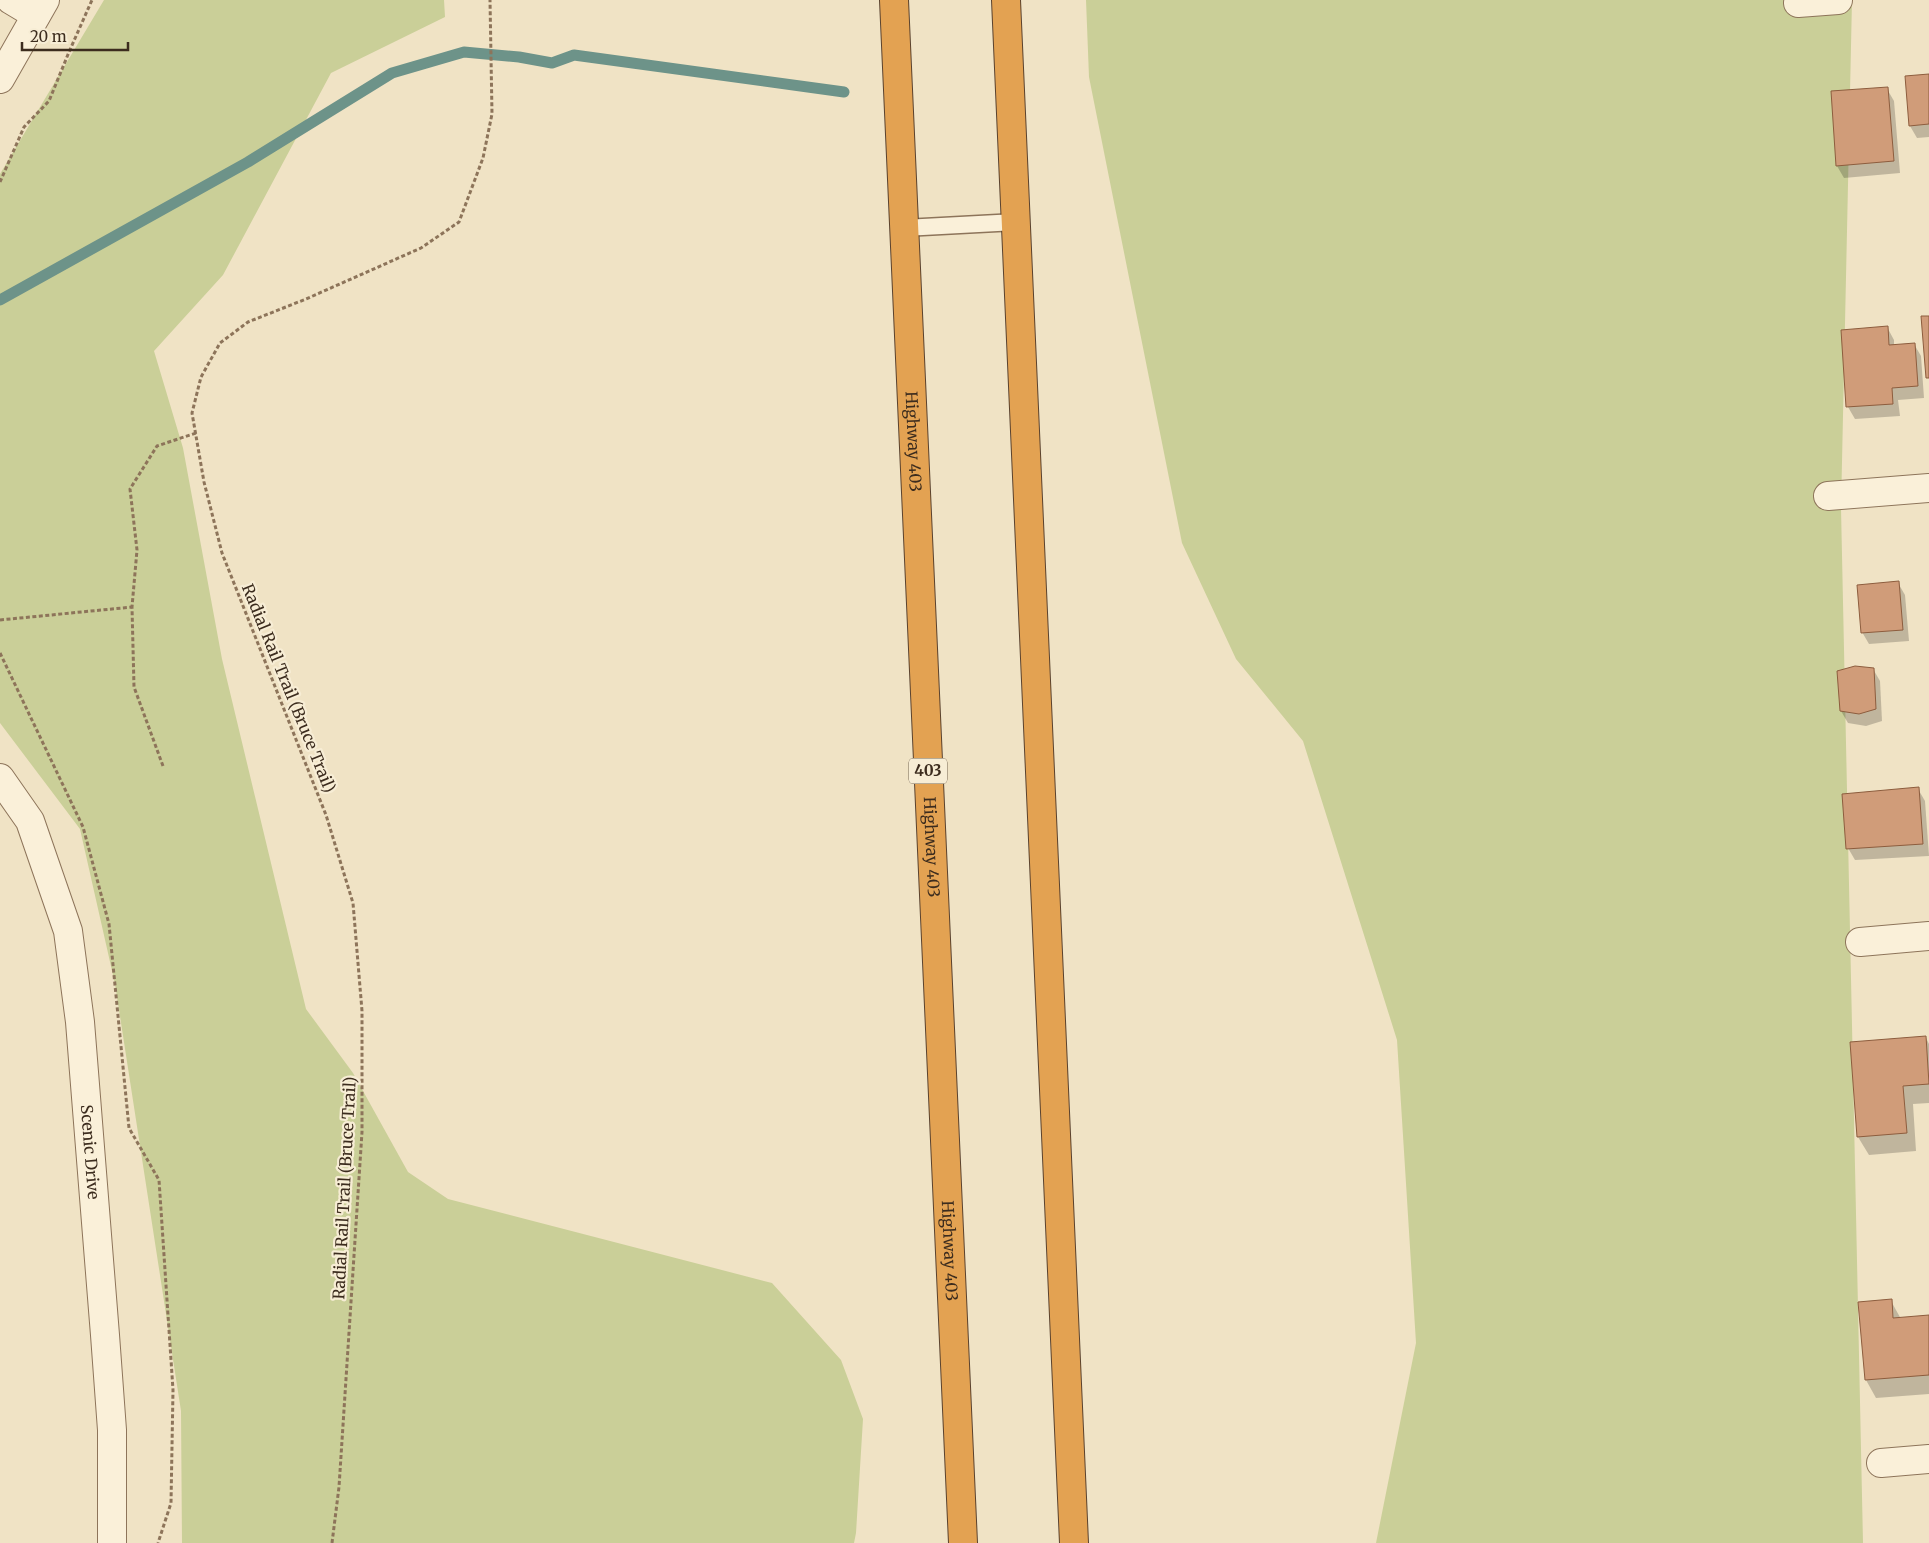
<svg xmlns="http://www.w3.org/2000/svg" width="1929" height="1543" font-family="Merriweather,serif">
<rect width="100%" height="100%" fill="#f0e3c5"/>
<g fill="#cacf98">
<path d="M104 0H444L445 17 331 73 223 275 154 351 183 448 222 659 306 1009 353 1073 408 1172 448 1199 772 1283 841 1360 863 1419 856 1533 854 1543H182L181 1411 115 984 80 829 0 723V174Z"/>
<path d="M1086 0H1852L1841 508 1863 1543H1376L1416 1343 1397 1040 1303 741 1236 659 1182 543 1089 77Z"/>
</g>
<g fill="#0003">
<path d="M1929 75V137L1917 138 1910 126Z"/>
<path d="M1887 89 1894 101 1900 173 1844 178 1837 166Z"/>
<path d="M1887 327 1894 340V346L1914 344 1921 356 1924 398 1898 400 1900 416 1855 419 1848 407Z"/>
<path d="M1898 583 1905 595 1909 641 1869 644 1862 632Z"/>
<path d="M1873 669 1880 681 1882 721 1866 726 1848 723 1841 711Z"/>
<path d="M1918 789 1925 801 1929 856 1855 860 1848 848Z"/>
<path d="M1926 1038 1929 1044V1103L1913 1104 1916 1151 1869 1155 1858 1137Z"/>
<path d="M1891 1301 1901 1319 1929 1317V1394L1876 1398 1866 1380 1860 1303Z"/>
</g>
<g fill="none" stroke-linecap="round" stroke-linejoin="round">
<path stroke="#6d9389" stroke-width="11" d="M0 300 248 162 392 73 464 52 519 57 552 63 574 55 844 92"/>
</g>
<g fill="#d09c79" stroke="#8d5d3e">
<path d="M1929 74V124L1909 126 1905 76Z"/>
<path d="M1888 87 1894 161 1836 166 1831 91Z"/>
<path d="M1921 316H1929V378H1926Z"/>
<path d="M1888 326 1889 345 1915 343 1918 386 1892 388 1893 404 1846 407 1841 330Z"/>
<path d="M1899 581 1903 630 1861 633 1857 585Z"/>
<path d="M1855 666 1874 668 1876 709 1859 714 1840 711 1837 671Z"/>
<path d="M1919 787 1923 844 1846 849 1842 794Z"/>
<path d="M1926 1036 1929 1084 1903 1086 1907 1133 1857 1137 1850 1042Z"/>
<path d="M1892 1299 1893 1318 1929 1315V1375L1865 1380 1858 1302Z"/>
</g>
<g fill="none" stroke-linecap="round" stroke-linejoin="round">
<defs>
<path id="service" d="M904 228 1016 222"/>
<g id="minor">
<path d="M11 0 36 15"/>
<path d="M1798 3 1838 0"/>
<path d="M1828 496 1929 488"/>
<path d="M1860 942 1929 936"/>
<path d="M1881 1463 1929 1459"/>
</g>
<g id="tertiary">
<path d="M0 79 45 0"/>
<path id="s1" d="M0 778 30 821 68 931 80 1022 105 1335 112 1430V1543"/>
</g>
<g id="motorway">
<path id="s2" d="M894 0 963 1543"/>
<path d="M1006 0 1074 1543"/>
</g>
</defs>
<use href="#service" stroke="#8d745a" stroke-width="19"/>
<use href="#minor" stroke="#8d745a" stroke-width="30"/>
<use href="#tertiary" stroke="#8d745a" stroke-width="30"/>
<use href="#motorway" stroke="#5a422e" stroke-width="30"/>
<g stroke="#8d745a" stroke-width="3" stroke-dasharray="4 2.5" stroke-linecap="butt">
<path d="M0 182 24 127 49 101 69 52 92 0"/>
<path d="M0 620 132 607"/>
<path d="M0 653 83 827 109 924 129 1128 159 1180 173 1390 171 1503 158 1543"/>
<path d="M163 766 134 687 132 607 137 550 130 489 157 446 196 433"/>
<path d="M332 1543 339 1487 362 1132V1011L353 903 326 815 222 553 204 482 192 413 201 377 220 343 248 322 306 299 421 248 459 222 483 158 492 114 490 0"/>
</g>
<use href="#service" stroke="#faf0d9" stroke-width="16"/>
<use href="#minor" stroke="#faf0d9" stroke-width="28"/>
<use href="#tertiary" stroke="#faf0d9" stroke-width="28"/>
<use href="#motorway" stroke="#e3a252" stroke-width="28"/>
</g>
<g text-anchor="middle" stroke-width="4.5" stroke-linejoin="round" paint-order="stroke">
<rect fill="#f7edd5" stroke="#746655" stroke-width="1" x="909" y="758.5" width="38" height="25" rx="4"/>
<g font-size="15" font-weight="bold" fill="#3c2c1e">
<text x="928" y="776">403</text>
</g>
<g font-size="16" fill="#3c2c1e" stroke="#f7edd5">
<text dy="6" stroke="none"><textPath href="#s2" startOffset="442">Highway 403</textPath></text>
<text transform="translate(289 688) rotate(68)" y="6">Radial Rail Trail (Bruce Trail)</text>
<text dy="6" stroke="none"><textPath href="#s2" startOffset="848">Highway 403</textPath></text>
<text dy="6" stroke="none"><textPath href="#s1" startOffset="391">Scenic Drive</textPath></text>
<text transform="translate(344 1188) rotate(-87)" y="6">Radial Rail Trail (Bruce Trail)</text>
<text dy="6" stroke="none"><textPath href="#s2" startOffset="1252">Highway 403</textPath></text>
</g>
</g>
<path d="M22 42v8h106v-8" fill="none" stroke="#3c2c1e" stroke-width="2.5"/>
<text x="30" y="42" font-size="15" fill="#3c2c1e" stroke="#f7edd5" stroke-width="4" paint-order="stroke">20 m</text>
</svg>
